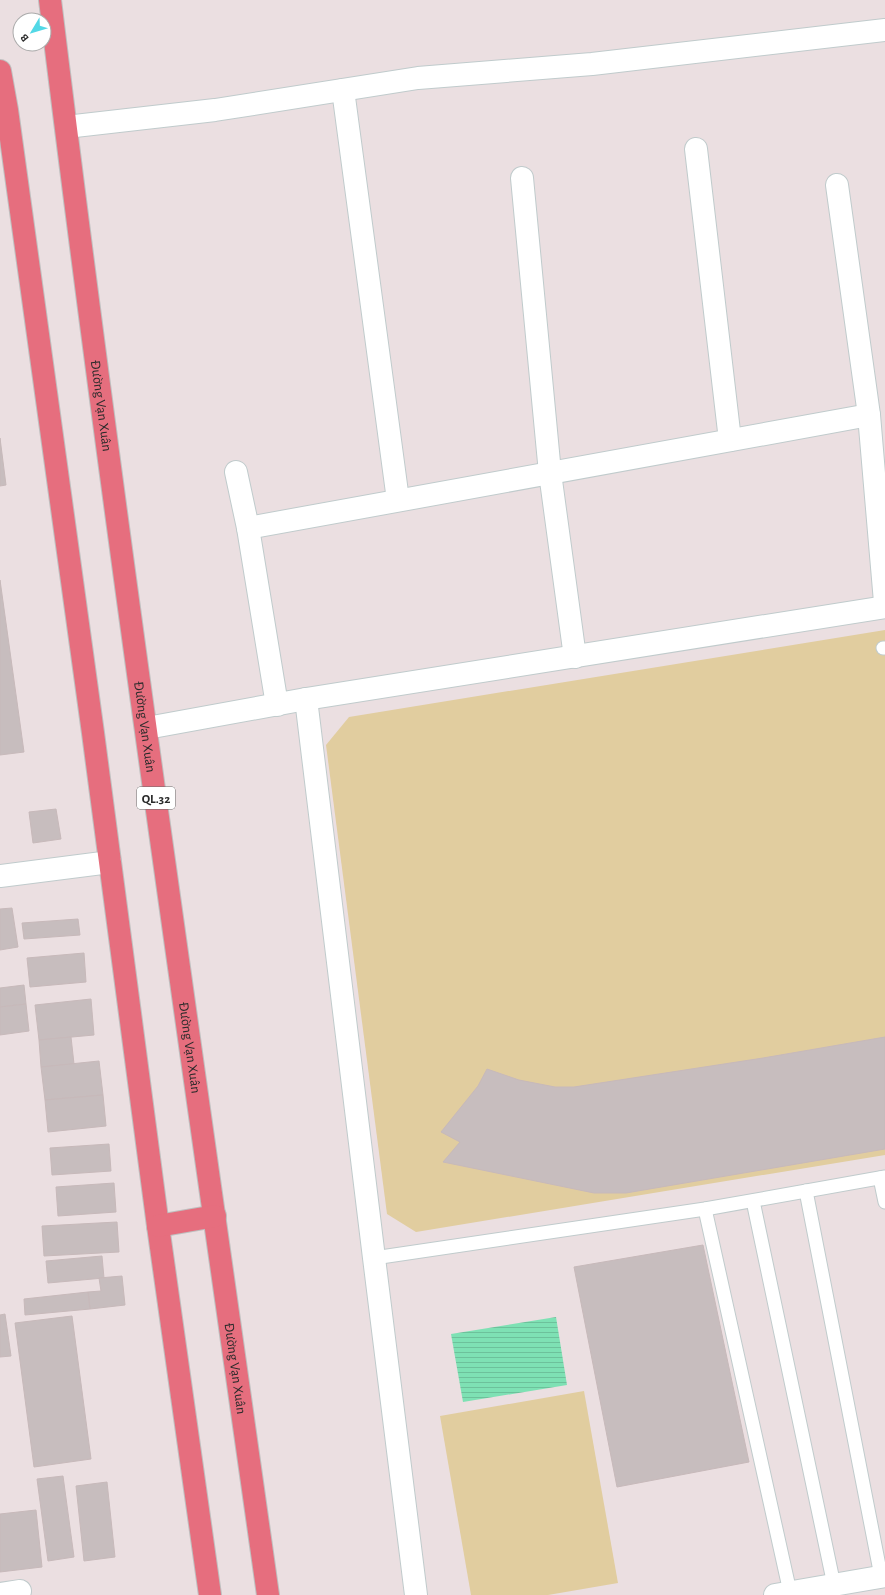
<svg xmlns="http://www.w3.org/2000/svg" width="885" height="1595" font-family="'Alegreya Sans',sans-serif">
<defs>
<pattern id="water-rules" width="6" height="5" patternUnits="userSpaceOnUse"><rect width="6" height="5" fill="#7ee1b4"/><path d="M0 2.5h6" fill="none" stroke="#6dc19b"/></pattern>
</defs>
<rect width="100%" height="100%" fill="#ebdfe1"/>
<g fill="#e1cd9f">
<path d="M885 630V1155L416 1232 387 1214 326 745 349 717Z"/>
<path d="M584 1391 618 1583 548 1595H471L440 1416Z"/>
</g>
<path fill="url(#water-rules)" d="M556 1317 567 1385 463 1402 451 1334Z"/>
<g fill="#c7bdbe" stroke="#c7b9ba">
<path d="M0 438 6 485 0 486Z"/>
<path d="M0 580 24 752 0 755Z"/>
<path d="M56 809 61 839 33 843 29 812Z"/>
<path d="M12 908 18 947 0 950V909Z"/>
<path d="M78 919 80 935 24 939 22 923Z"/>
<path d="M84 953 86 982 30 987 27 958Z"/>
<path d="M24 985 26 1004 0 1007V988Z"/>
<path d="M91 999 94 1035 39 1040 35 1005Z"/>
<path d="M26 1004 29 1031 0 1035V1007Z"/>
<path d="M71 1037 74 1064 41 1067 39 1040Z"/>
<path d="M885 1037V1149L626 1193H594L443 1162 460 1142 441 1132 478 1086 487 1069 519 1080 555 1087H574L763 1058Z"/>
<path d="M99 1061 103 1095 45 1100 41 1067Z"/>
<path d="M103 1095 106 1126 48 1132 45 1100Z"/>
<path d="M109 1144 111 1171 52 1175 50 1148Z"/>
<path d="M114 1183 116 1212 58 1216 56 1187Z"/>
<path d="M117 1222 119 1252 44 1256 42 1226Z"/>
<path d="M703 1245 749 1462 617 1487 574 1267Z"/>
<path d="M102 1256 104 1278 48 1283 46 1261Z"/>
<path d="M122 1276 125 1305 90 1309 88 1292 101 1291 99 1278Z"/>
<path d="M88 1292 90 1309 25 1315 24 1299Z"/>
<path d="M5 1314 11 1356 0 1357V1315Z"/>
<path d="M72 1316 91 1459 34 1467 15 1323Z"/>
<path d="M63 1476 74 1557 48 1561 37 1479Z"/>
<path d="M107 1482 115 1557 84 1561 76 1486Z"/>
<path d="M36 1510 42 1567 0 1572V1514Z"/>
</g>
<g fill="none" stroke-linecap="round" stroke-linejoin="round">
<defs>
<g id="service">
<path d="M883 648H885"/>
<path d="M880 1178 885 1202"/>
<path d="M806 1191 881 1576"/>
<path d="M753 1201 834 1585"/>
<path d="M705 1209 790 1592"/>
<path d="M374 1258 705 1209 885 1177"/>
</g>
<g id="minor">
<path d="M343 90 398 500"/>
<path d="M66 127 215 110 418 78 592 64 885 30"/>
<path d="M696 149 730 440"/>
<path d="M522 178 550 473 575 657"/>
<path d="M837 185 869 415 885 602"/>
<path d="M236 472 248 528 277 705"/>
<path d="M248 528 869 415"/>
<path d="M306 699 374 1258 416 1595"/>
<path d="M147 728 306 699 885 607"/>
<path d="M0 876 110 862"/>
<path d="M0 1594 20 1591"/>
<path d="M775 1595 885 1576"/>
</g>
<g id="trunk">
<path id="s1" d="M50 0C115 533 193 1064 268 1595"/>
<path d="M0 71 7 110 93 733 158 1226 210 1595"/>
<path d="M158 1226 215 1216"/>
</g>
</defs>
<use href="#service" stroke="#c0cbcc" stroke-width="15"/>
<use href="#minor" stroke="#c0cbcc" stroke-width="24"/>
<use href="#trunk" stroke="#bfbfbf" stroke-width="24"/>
<use href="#service" stroke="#fff" stroke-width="13"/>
<use href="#minor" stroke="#fff" stroke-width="22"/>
<use href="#trunk" stroke="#e66e7e" stroke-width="22"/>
</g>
<g text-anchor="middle" stroke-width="3" stroke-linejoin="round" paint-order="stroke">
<rect fill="#fff" stroke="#6b6b6b" stroke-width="1" x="137" y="787" width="38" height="22" rx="3"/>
<g font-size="13" font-weight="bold" fill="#2b2b2b">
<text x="156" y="803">QL.32</text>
</g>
<g font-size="14" fill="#2b2b2b" stroke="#fff">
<text dy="5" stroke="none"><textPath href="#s1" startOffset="409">Đường Vạn Xuân</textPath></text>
<text dy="5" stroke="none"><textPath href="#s1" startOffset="733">Đường Vạn Xuân</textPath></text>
<text dy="5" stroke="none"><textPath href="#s1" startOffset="1057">Đường Vạn Xuân</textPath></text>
<text dy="5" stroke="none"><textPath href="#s1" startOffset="1381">Đường Vạn Xuân</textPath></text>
</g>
</g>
<g transform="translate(32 32) rotate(232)"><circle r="19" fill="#ffffff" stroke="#aaaaaa"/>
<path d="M0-3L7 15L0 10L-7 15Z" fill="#52d8e6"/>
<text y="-6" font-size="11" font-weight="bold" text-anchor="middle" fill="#2b2b2b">B</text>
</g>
</svg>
